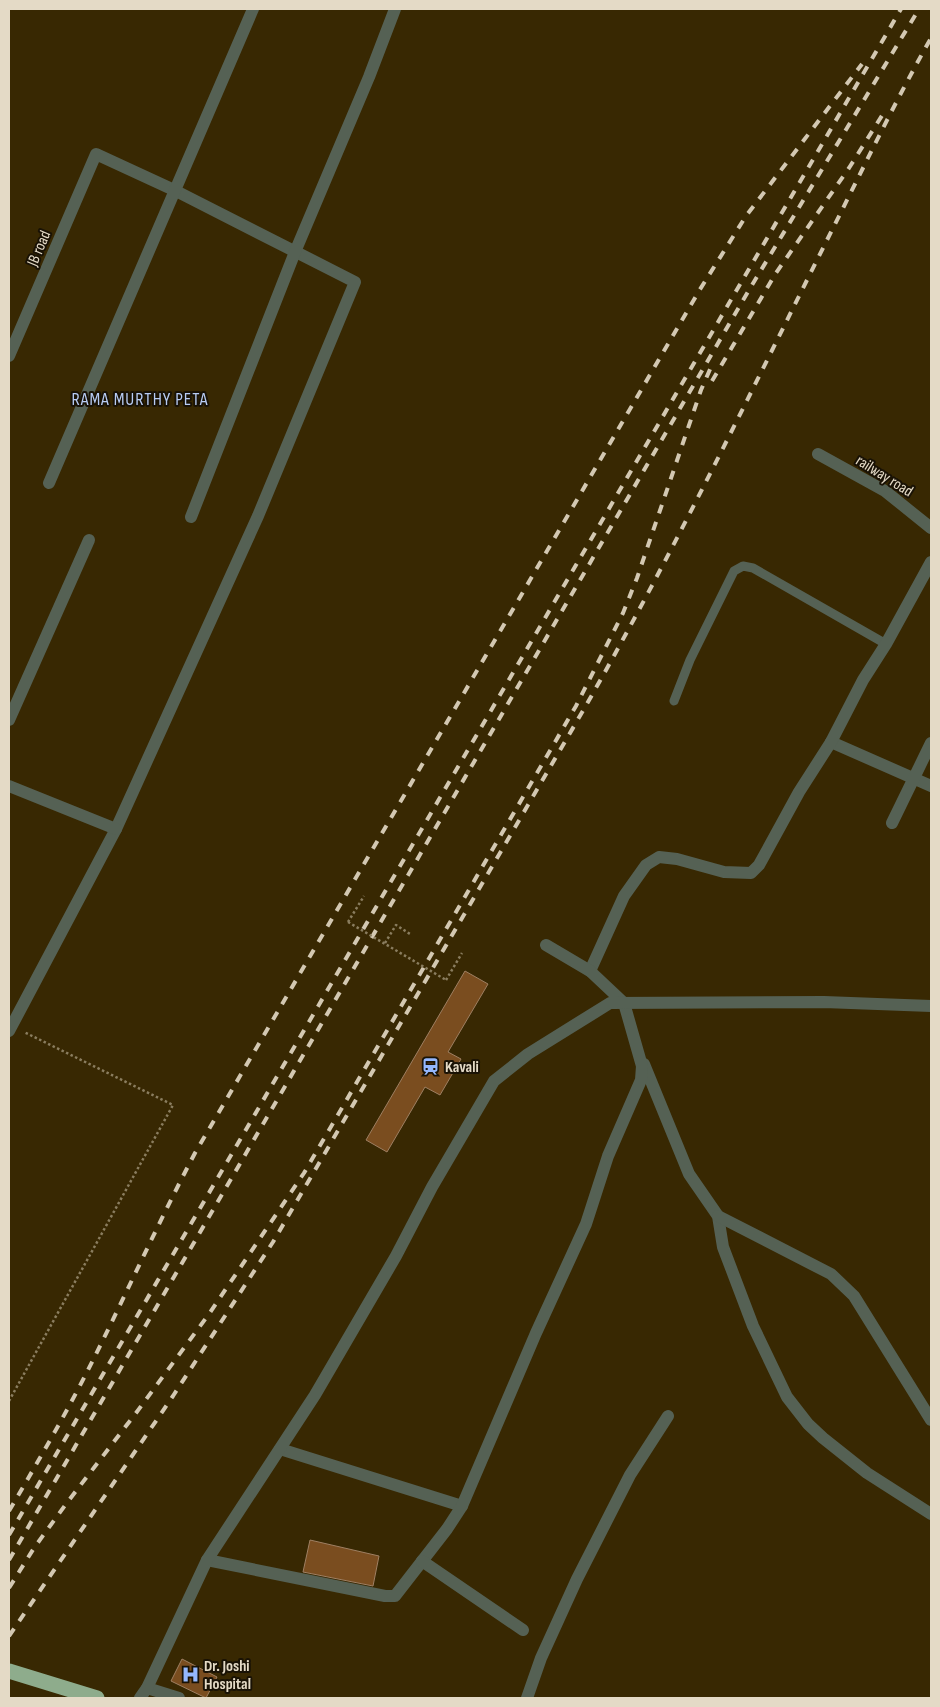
<svg xmlns="http://www.w3.org/2000/svg" width="940" height="1707" font-family="'Sofia Sans Condensed',sans-serif">
<rect width="100%" height="100%" fill="#382802"/>
<g fill="#7a4d1f" stroke="#9e7f62">
<path d="M465 971 488 984 448 1052 461 1059 440 1095 425 1087 387 1152 366 1140Z"/>
<path d="M310 1540 379 1556 373 1586 303 1572Z"/>
<path d="M182 1659 217 1677 206 1698 171 1681Z"/>
</g>
<g fill="none" stroke-linecap="round" stroke-linejoin="round">
<g stroke="#8a7d5f" stroke-width="2.5" stroke-dasharray="2.5 2.5" stroke-linecap="butt">
<path d="M348 922 364 896"/>
<path d="M385 943 396 925 410 934"/>
<path d="M446 980 462 953"/>
<path d="M9 1401 173 1105 24 1032"/>
</g>
<path stroke="#556154" stroke-width="9" d="M674 701 690 660 734 571 743 566 753 568 886 644"/>
<g stroke="#556154" stroke-width="12">
<path d="M9 356 96 154 174 190 355 282 258 516 116 829 9 1031"/>
<path d="M818 454 885 491 931 528"/>
<path d="M49 483 253 9"/>
<path d="M191 517 295 252 369 77 395 9"/>
<path d="M9 720 89 540"/>
<path d="M831 742 931 786"/>
<path d="M9 786 116 829"/>
<path d="M892 823 931 743"/>
<path d="M590 971 624 896 646 865 659 857 677 859 724 872 751 873 759 865 799 792 831 742 863 680 886 644 931 562"/>
<path d="M644 1064 689 1174 718 1216 723 1247 753 1326 787 1397 808 1424 823 1438 867 1473 931 1514"/>
<path d="M718 1216 831 1274 854 1296 931 1420"/>
<path d="M280 1449 462 1506"/>
<path d="M207 1560 385 1596H395L447 1529 462 1506 536 1333 586 1224 608 1156 641 1080 642 1066 624 1003 590 971 546 945"/>
<path d="M422 1561 523 1630"/>
<path d="M147 1688 179 1698"/>
<path d="M140 1698 147 1688 207 1560 315 1395 396 1256 432 1187 494 1081 528 1054 610 1003 824 1002 931 1006"/>
<path d="M527 1698 541 1658 577 1579 630 1475 668 1416"/>
</g>
<path stroke="#8eac8c" stroke-width="15" d="M9 1671 97 1698"/>
<g stroke="#d3c8b2" stroke-width="4" stroke-dasharray="9 9" stroke-linecap="butt">
<path d="M712 381 776 273 849 168 883 114"/>
<path d="M9 1511C36 1465 63 1419 87 1372 124 1299 157 1225 195 1153L699 291 746 216 862 64"/>
<path d="M9 1535 901 9"/>
<path d="M9 1560 749 290 919 9"/>
<path d="M9 1588 34 1548 66 1504 136 1413 209 1314 304 1173 576 706 623 613 637 578 701 390 711 367"/>
<path d="M9 1636 173 1396 273 1242 584 709C671 557 747 400 825 244 860 175 893 105 931 38"/>
</g>
<path stroke="#8a7d5f" stroke-width="2.5" stroke-dasharray="2.5 2.5" stroke-linecap="butt" d="M348 922 446 980"/>
</g>
<defs>
<symbol id="station-bare" viewBox="-9 -9 18 18"><path d="M-3-6H3Q5-6 5-4V2Q5 4 3 4L4.5 6H3L1.5 4h-3L-3 6H-4.5L-3 4Q-5 4-5 2V-4Q-5-6-3-6ZM-3.5-4v3h7v-3ZM-3.5 1v1.5H-2V1ZM2 1v1.5H3.5V1Z" fill="#94b7fd" stroke="#191205" stroke-width="2.5" paint-order="stroke"/></symbol>
<symbol id="hospital-bare" viewBox="-9 -9 18 18"><path d="M-5-5h3v3.5h4V-5h3V5h-3V1.5h-4V5h-3Z" fill="#94b7fd" stroke="#191205" stroke-width="2.5" paint-order="stroke"/></symbol>
</defs>
<g fill-rule="evenodd">
<use href="#station-bare" x="418" y="1054" width="25" height="25"/>
<use href="#hospital-bare" x="178" y="1662" width="25" height="25"/>
</g>
<g text-anchor="middle" stroke-width="4" stroke-linejoin="round" paint-order="stroke">
<g font-size="16" fill="#e4dac6" stroke="#191205">
<text transform="translate(38 248) rotate(-67)" y="6">JB road</text>
<text transform="translate(885 475) rotate(32)" y="6">railway road</text>
</g>
<g font-size="16" font-weight="bold" fill="#e4dac6" stroke="#191205" text-anchor="start">
<text x="445" y="1072">Kavali</text>
<text x="204" y="1671">Dr. Joshi<tspan x="204" dy="18">Hospital</tspan></text>
</g>
<g font-size="18" letter-spacing="1" fill="#b8ccf4" stroke="#191205">
<text x="140" y="405">RAMA MURTHY PETA</text>
</g>
</g>
<rect width="940" height="1707" fill="none" stroke="#e4dac6" stroke-width="20"/>
</svg>
